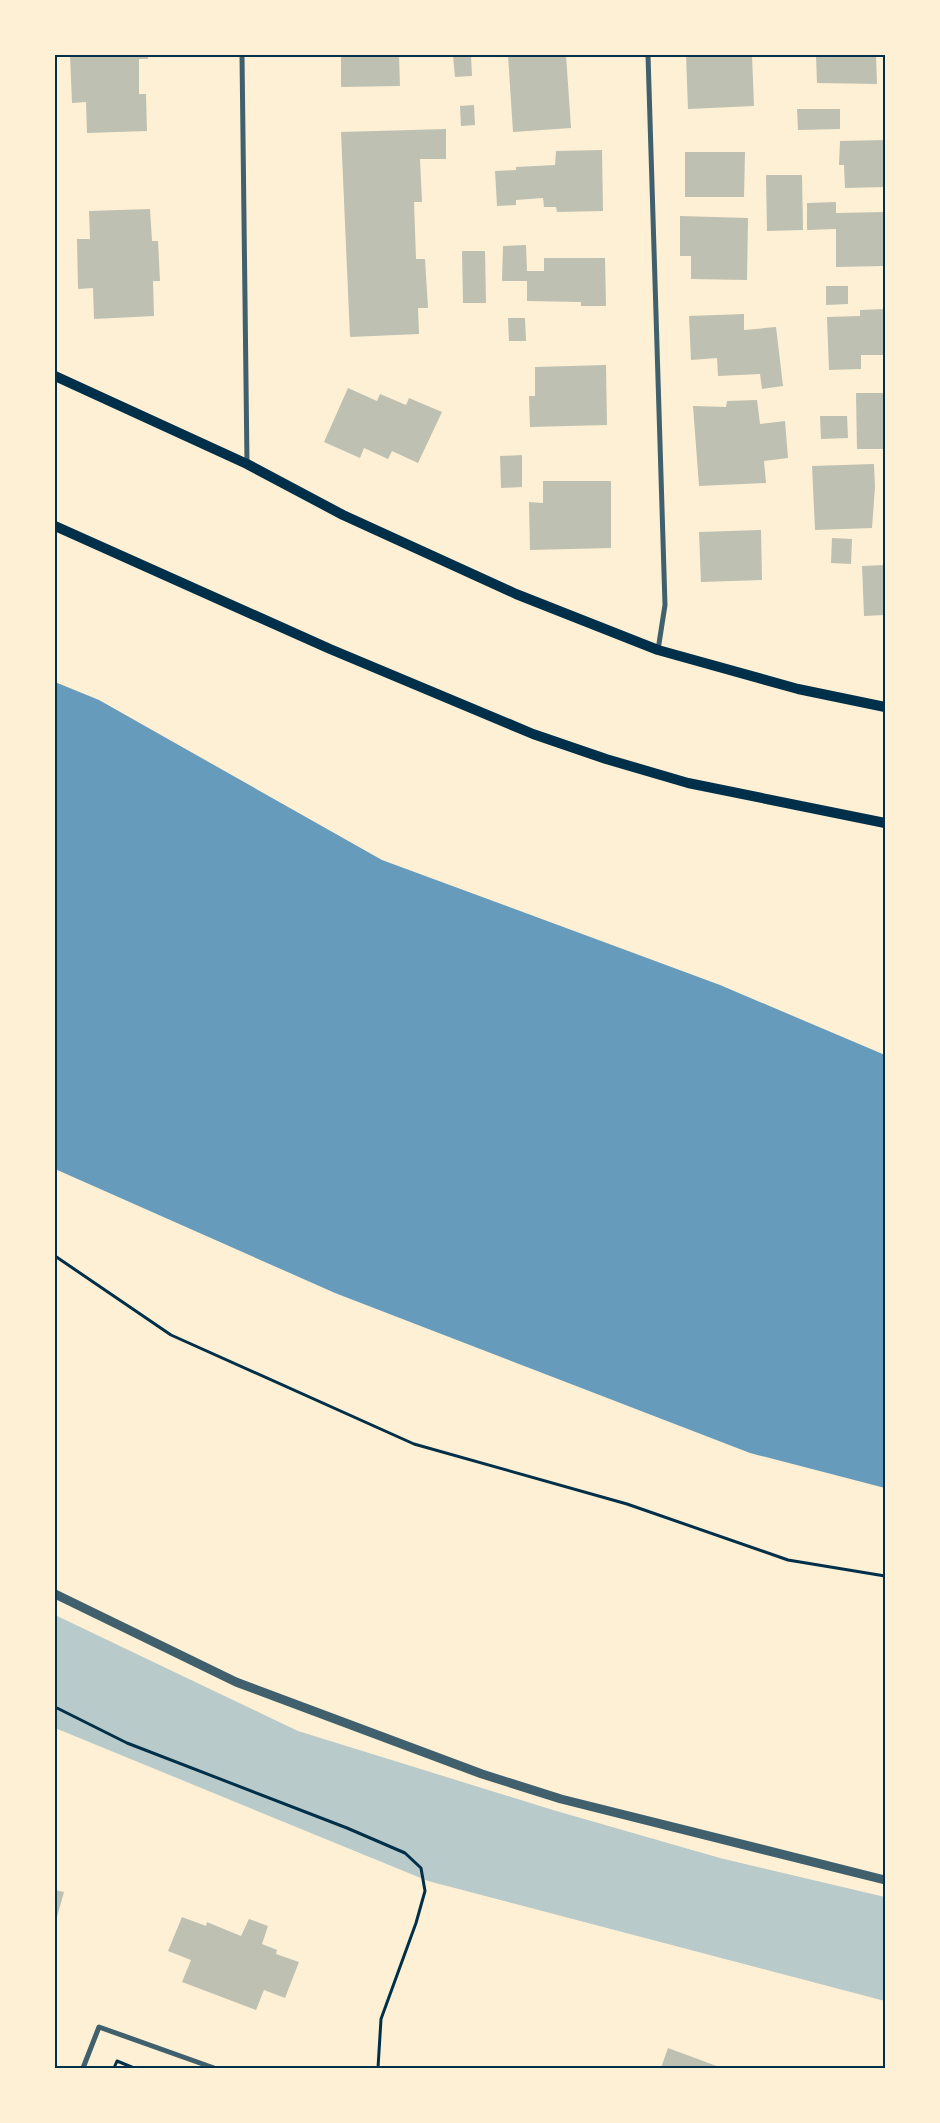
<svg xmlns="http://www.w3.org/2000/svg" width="940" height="2123" font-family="'Space Grotesk',sans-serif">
<rect width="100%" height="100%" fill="#fdf0d5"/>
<path fill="#b9caca" d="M55 1615 298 1731 553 1810 720 1858 885 1897V2001L428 1881 55 1728Z"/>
<path fill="#669bbc" d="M55 682 99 700 382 860 720 985 885 1055V1488L750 1453 335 1293 55 1169Z"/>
<g fill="#bec0b2">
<path d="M70 55H148V59H139V94H146L147 131 87 133 86 102 72 103Z"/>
<path d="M341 55H399L400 86 341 87Z"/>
<path d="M471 55 472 76 455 77 453 56Z"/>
<path d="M508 55H566L571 128 513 132Z"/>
<path d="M686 55H752L754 106 688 109Z"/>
<path d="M816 55H876L877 84 817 83Z"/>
<path d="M474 105 475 125 461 126 460 106Z"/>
<path d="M797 109H840V129L798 130Z"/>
<path d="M446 129V159H420L422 202H414L416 259H425L428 308H418L419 334 350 337 341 132Z"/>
<path d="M885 140V187L845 188 844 165H839L840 141Z"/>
<path d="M602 150 603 211 557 212 556 207H544L543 198 516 200V205L497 206 495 171 516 170V167L555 165 556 151Z"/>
<path d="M685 152H745L744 197H685Z"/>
<path d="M766 175H802L803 230 767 231Z"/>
<path d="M836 202V213L885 212V266L836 267V229L807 230V203Z"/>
<path d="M150 209 152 241H158L160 281H153L154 316 94 319 93 288 78 289 77 239H90L89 211Z"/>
<path d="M680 216 748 218 747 280 691 279V256H680Z"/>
<path d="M526 245 527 271H544V258H605L606 306H581V302L527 301V281H502L503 246Z"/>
<path d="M462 251H485L486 303H463Z"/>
<path d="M826 286H848V304L826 305Z"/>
<path d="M885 309V355H861V369L829 370 827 317 860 316V310Z"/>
<path d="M744 314V330L776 327 783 386 762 389 760 374 718 376 717 358 691 360 689 316Z"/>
<path d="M508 318H525L526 341H509Z"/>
<path d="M606 365 607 425 530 427 529 396H535V367Z"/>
<path d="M348 388 377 401 380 394 406 405 409 398 442 412 418 463 392 451 388 459 364 448 360 458 324 442Z"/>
<path d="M856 393H885V449H857Z"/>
<path d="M757 400 760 424 785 421 788 458 764 461 766 483 699 486 693 406 726 407 727 401Z"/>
<path d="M820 416H847L848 438 821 439Z"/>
<path d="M522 455V487L501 488 500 456Z"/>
<path d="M874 464 875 487 872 528 815 530 812 466Z"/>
<path d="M543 481H611V548L530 550 529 502 543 503Z"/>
<path d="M761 530 762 580 701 582 699 532Z"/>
<path d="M832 538 852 539 851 564 831 563Z"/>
<path d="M885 565V615L864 616 862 566Z"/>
<path d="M55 1890 64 1892 57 1917 55 1916Z"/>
<path d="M182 1917 206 1926 207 1922 241 1936 249 1919 268 1926 262 1944 277 1950 276 1954 299 1962 285 1998 264 1990 256 2010 182 1982 191 1960 168 1951Z"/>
<path d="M668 2048 722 2068H661Z"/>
</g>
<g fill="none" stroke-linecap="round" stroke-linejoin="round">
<g stroke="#003049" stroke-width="3">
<path d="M55 1256 171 1335 414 1444 627 1504 788 1560 885 1576"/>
<path d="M55 1707 127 1743 347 1828 405 1853 421 1868 425 1891 416 1923 381 2019 378 2068"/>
<path d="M114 2068 117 2061 134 2068"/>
</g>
<g stroke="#3f606c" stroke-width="5">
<path d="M242 55 247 463"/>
<path d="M648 55 665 605 658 650"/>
<path d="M83 2068 99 2027 214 2068"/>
</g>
<path stroke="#3f606c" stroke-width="9" d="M55 1594 236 1682 482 1774 561 1799 885 1880"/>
<g stroke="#003049" stroke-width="10">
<path d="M55 376 247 464 343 515 516 594 658 650 798 689 885 707"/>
<path d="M55 526 330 649 533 734 606 759 688 783 885 823"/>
</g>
</g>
<rect width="940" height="2123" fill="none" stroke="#fdf0d5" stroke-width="112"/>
<rect x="56" y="56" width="828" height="2011" fill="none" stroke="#003049" stroke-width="2"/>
</svg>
